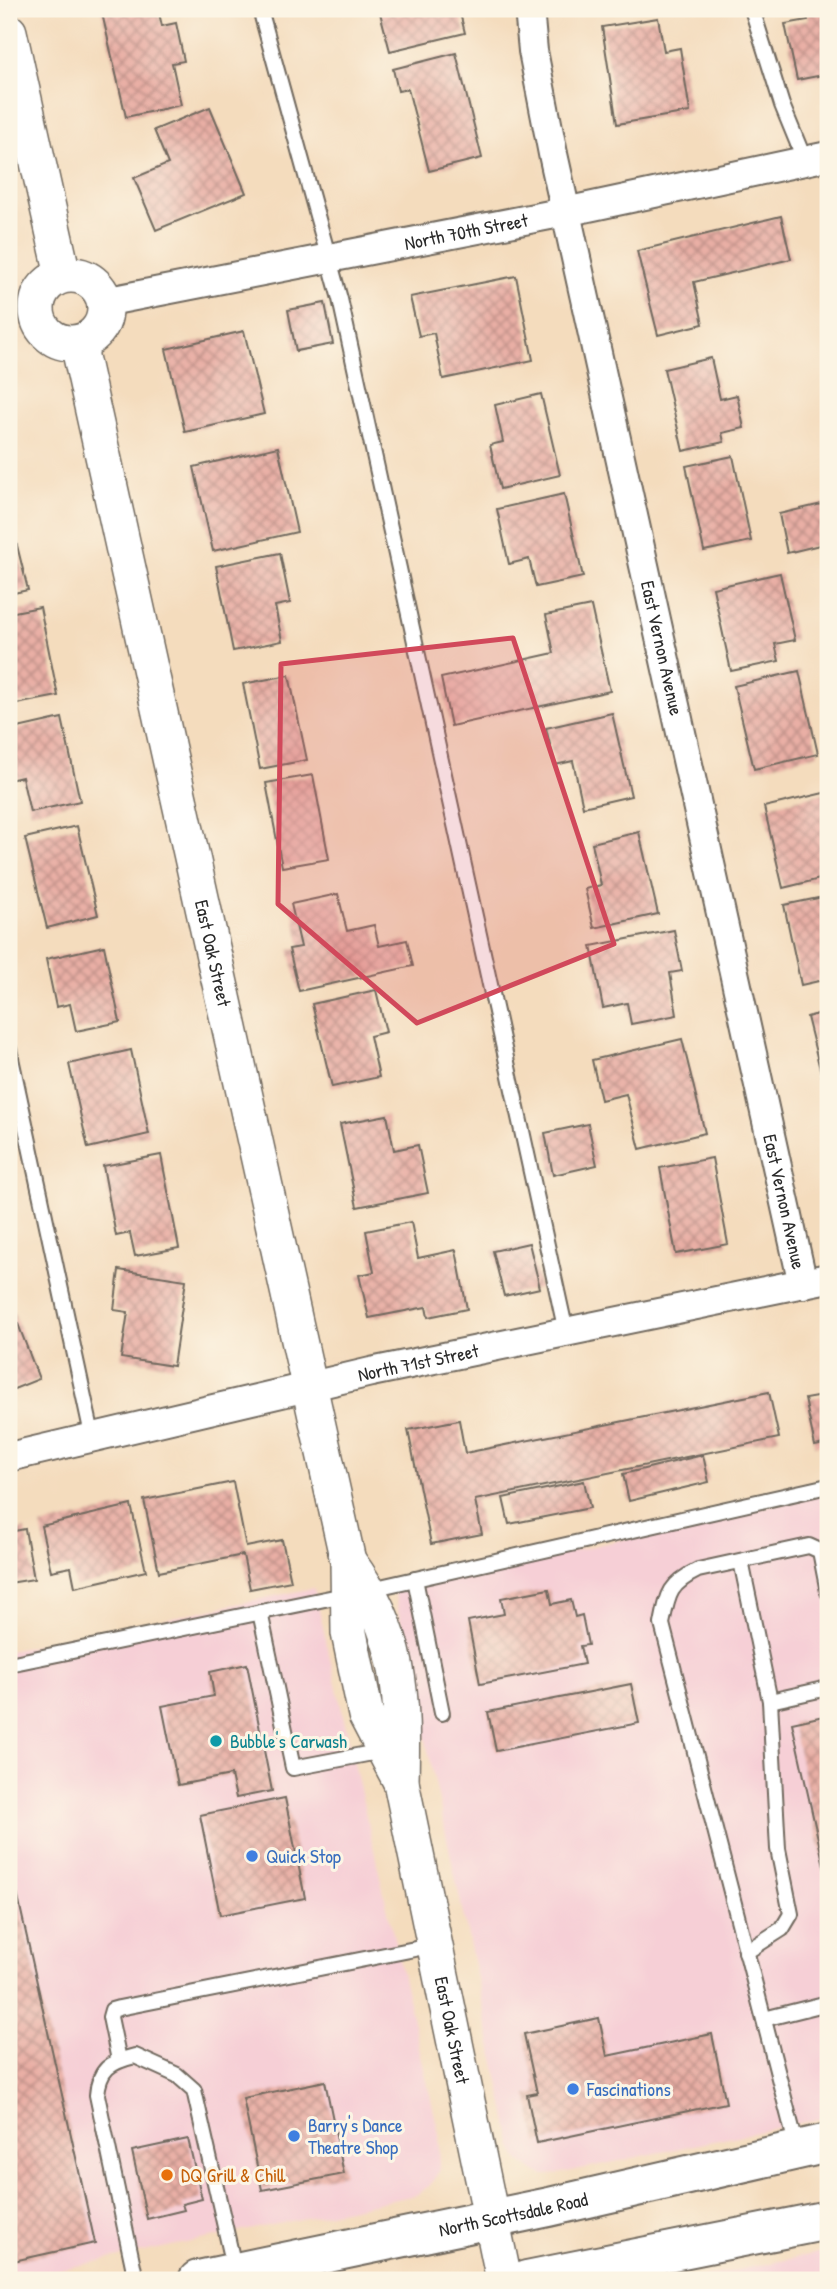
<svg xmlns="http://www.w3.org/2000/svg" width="837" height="2289" font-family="'Patrick Hand',sans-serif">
<defs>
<pattern id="building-cross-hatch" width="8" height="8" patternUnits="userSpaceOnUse" patternTransform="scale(1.75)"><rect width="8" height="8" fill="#e9afa5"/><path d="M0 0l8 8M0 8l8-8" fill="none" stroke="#bd8f87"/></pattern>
</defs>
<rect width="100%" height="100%" fill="#fcf5e5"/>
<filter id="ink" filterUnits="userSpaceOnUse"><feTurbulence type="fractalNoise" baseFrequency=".0143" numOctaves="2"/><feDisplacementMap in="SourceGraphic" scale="14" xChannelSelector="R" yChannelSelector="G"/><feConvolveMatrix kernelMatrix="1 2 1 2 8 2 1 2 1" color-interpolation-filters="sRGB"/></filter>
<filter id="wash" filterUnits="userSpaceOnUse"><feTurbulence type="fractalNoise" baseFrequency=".00686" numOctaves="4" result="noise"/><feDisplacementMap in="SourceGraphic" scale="28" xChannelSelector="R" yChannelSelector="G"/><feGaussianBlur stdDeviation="1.57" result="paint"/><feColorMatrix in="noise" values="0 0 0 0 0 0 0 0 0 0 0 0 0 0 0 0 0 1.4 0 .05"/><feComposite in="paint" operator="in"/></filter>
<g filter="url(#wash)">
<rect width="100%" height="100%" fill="#f4dcbd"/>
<g fill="#f6cfd6">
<path d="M828 1493V2117L557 2174 545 2175 534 2171 519 2161 513 2147 394 1591Z"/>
<path d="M314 1588 439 2134 440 2170 429 2186 416 2195 9 2280V1651Z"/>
<path d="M828 2251V2280H690Z"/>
</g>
<g id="blocks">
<g fill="url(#building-cross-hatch)">
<path d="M101 9H158L162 26 176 23 184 61 172 63 181 105 126 117Z"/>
<path d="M379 9H459L465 33 390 51Z"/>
<path d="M806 9H828V74L797 80 785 24 808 20Z"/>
<path d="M658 18 664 51 680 48 690 112 617 124 602 27Z"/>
<path d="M456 53 482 158 429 171 408 89 398 91 393 69Z"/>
<path d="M210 107 246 193 156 230 134 178 168 164 154 130Z"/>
<path d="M781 216 791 259 694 282 703 324 658 335 637 251Z"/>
<path d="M516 276 533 360 443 379 434 333 419 336 410 297Z"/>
<path d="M325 303 333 344 296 351 288 310Z"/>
<path d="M244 331 264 414 185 432 166 349Z"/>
<path d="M711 358 720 399 737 395 744 428 722 433 724 442 683 451 664 369Z"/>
<path d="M541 394 560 475 500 489 490 445 503 442 495 405Z"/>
<path d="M278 447 297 532 213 551 194 467Z"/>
<path d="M733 456 751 541 704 551 686 466Z"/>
<path d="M564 494 583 577 536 587 529 559 509 564 497 509Z"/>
<path d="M826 503 828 543 787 553 779 514Z"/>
<path d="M9 513 28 590 9 594Z"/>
<path d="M280 553 290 603 275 606 282 641 233 651 216 566Z"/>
<path d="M780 573 795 640 775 644 779 661 731 671 713 588Z"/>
<path d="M591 606 610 691 451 726 441 678 554 653 546 615Z"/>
<path d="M40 607 58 696 11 705 9 613Z"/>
<path d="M799 671 818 754 754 769 734 686Z"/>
<path d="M289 675 307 760 260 769 243 684Z"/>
<path d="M612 713 631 796 583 807 573 761 555 765 546 728Z"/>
<path d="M62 718 80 801 30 812 22 777 9 780V730Z"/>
<path d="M313 775 329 859 282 867 266 783Z"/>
<path d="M828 792V877L783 888 764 807Z"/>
<path d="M77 826 98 915 47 928 25 838Z"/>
<path d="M639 832 658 914 594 928 585 889 601 885 592 843Z"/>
<path d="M338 894 347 931 374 925 379 946 407 940 413 966 299 991 289 949 301 947 291 904Z"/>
<path d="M828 896V979L801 985 784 905Z"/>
<path d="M674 930 682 971 670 973 677 1015 631 1024 627 1003 603 1008 591 946Z"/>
<path d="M104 946 120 1022 76 1031 70 1004 56 1007 46 959Z"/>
<path d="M376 990 386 1032 370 1036 379 1077 332 1087 312 1004Z"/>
<path d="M828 1011V1097H827L807 1017Z"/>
<path d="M682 1039 705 1133 640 1149 626 1094 601 1100 592 1060Z"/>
<path d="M131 1050 149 1134 88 1148 69 1064Z"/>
<path d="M387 1115 394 1150 418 1145 428 1193 357 1207 340 1124Z"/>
<path d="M588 1124 597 1165 553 1175 545 1133Z"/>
<path d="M161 1155 179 1248 135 1256 130 1233 116 1236 103 1166Z"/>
<path d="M712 1158 728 1244 676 1254 660 1168Z"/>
<path d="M411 1222 418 1258 456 1250 467 1309 428 1317 426 1307 369 1318 359 1275 374 1272 366 1231Z"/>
<path d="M529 1243 540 1288 504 1296 493 1251Z"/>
<path d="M119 1270 186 1280 173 1366 121 1358 128 1312 114 1310Z"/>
<path d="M9 1300 39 1379 9 1391Z"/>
<path d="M769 1392 779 1438 475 1500 482 1534 431 1544 408 1430 459 1420 465 1453Z"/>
<path d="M828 1395V1443L815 1446 805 1399Z"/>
<path d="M703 1455 709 1482 629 1501 623 1474Z"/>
<path d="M584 1481 590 1508 509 1524 503 1498Z"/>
<path d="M233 1482 246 1547 282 1540 291 1581 250 1589 243 1555 159 1572 144 1500Z"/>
<path d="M131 1505 146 1571 75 1587 71 1567 51 1571 41 1526Z"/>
<path d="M25 1529 34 1579 9 1583V1532Z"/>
<path d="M549 1589 552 1604 571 1600 575 1617 582 1615 588 1645 580 1646 584 1664 480 1684 468 1621 504 1614 501 1598Z"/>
<path d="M247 1664 272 1791 236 1798 231 1775 178 1785 162 1706 214 1696 210 1672Z"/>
<path d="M631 1684 639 1723 496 1751 488 1712Z"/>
<path d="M828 1715V1879H827L792 1723Z"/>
<path d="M285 1798 305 1898 220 1915 200 1815Z"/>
<path d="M9 1857 95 2243 9 2262Z"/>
<path d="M599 2018 607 2056 712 2034 726 2103 537 2143 527 2095 537 2093 524 2034Z"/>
<path d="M325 2081 344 2174 262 2190 243 2098Z"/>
<path d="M188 2139 202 2199 182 2204 184 2210 147 2219 132 2151Z"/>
</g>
</g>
</g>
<g filter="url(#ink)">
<use href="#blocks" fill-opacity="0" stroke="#71695e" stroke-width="2"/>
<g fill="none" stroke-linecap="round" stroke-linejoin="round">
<defs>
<g id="service">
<path d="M260 9 340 299 566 1332"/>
<path d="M752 9 782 105 805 161"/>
<path d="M9 1049 93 1439"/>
<path d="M741 1561 770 1701 778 1849 791 1914 782 1929 746 1952"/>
<path d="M415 1579 442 1713"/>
<path d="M260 1612 293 1768 383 1751"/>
<path d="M9 1664 349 1594 828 1486"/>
<path d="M770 1701 828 1688"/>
<path d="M764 2019 828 2003"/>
<path d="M119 2060 110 2017 112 2010 119 2008 435 1945"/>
<path d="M797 2148 662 1624C668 1594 669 1584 698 1570L809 1546 820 1551 828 1592"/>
<path d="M136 2280 97 2095C99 2069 110 2062 135 2056L177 2075 194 2090 235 2271"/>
</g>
<g id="minor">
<path id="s1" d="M529 9 533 51 553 154 803 1284"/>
<path id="s2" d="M104 302 565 212 828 156"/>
<path id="s3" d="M9 1457 371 1372 828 1278"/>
</g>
<g id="tertiary">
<path d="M9 32 63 275"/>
<circle cx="71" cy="309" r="34"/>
<path id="s4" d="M78 343 348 1561 349 1633 366 1715 401 1782"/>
<path id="s5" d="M348 1561C402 1634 403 1695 401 1782L504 2280"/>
</g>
<g id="primary">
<path id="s6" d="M198 2280 549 2207 828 2143"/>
<path d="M527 2280 828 2220"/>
</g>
</defs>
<use href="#service" stroke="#71695e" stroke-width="18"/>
<use href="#minor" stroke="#71695e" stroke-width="32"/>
<use href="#tertiary" stroke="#71695e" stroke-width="38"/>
<use href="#primary" stroke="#71695e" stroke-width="42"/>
<use href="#service" stroke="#fff" stroke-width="14"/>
<use href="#minor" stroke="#fff" stroke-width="28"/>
<use href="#tertiary" stroke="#fff" stroke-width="35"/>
<use href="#primary" stroke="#fff" stroke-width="38"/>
</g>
</g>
<path fill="#d1495b" fill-opacity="0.2" stroke="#d1495b" stroke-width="5" stroke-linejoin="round" d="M513 638 614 944 417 1023 278 904 281 664Z"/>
<circle fill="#0f9aa8" stroke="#fcf5e5" stroke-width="2.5" cx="216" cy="1741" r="7"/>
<g fill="#3f7fe0" stroke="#fcf5e5" stroke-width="2.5">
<circle cx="252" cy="1856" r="7"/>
<circle cx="573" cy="2089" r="7"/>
<circle cx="294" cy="2136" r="7"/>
</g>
<circle fill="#e8710a" stroke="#fcf5e5" stroke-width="2.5" cx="167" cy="2175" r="7"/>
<g text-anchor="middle" stroke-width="6" stroke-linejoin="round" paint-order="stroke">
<g font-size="19" fill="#2b2b2b" stroke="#fcf5e5">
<text dy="7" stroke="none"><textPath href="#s2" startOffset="369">North 70th Street</textPath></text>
<text dy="7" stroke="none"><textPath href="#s1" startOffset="653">East Vernon Avenue</textPath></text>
<text dy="7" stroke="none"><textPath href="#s4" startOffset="625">East Oak Street</textPath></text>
<text dy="7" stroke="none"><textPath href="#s1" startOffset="1220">East Vernon Avenue</textPath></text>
<text dy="7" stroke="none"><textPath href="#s3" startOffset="420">North 71st Street</textPath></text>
<text dy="7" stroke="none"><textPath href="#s5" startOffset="486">East Oak Street</textPath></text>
<text dy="7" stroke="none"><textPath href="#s6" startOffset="322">North Scottsdale Road</textPath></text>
</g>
<g font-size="19" fill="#0d838f" stroke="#fcf5e5" text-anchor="start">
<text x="230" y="1748">Bubble's Carwash</text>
</g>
<g font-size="19" fill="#366cbe" stroke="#fcf5e5" text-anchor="start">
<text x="266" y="1863">Quick Stop</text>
<text x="587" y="2096">Fascinations</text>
<text x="308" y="2132">Barry's Dance<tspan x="308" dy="22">Theatre Shop</tspan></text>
</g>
<g font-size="19" fill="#c56008" stroke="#fcf5e5" text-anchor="start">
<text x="181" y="2182">DQ Grill &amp; Chill</text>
</g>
</g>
<rect width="837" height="2289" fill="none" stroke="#fcf5e5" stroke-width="35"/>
</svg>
